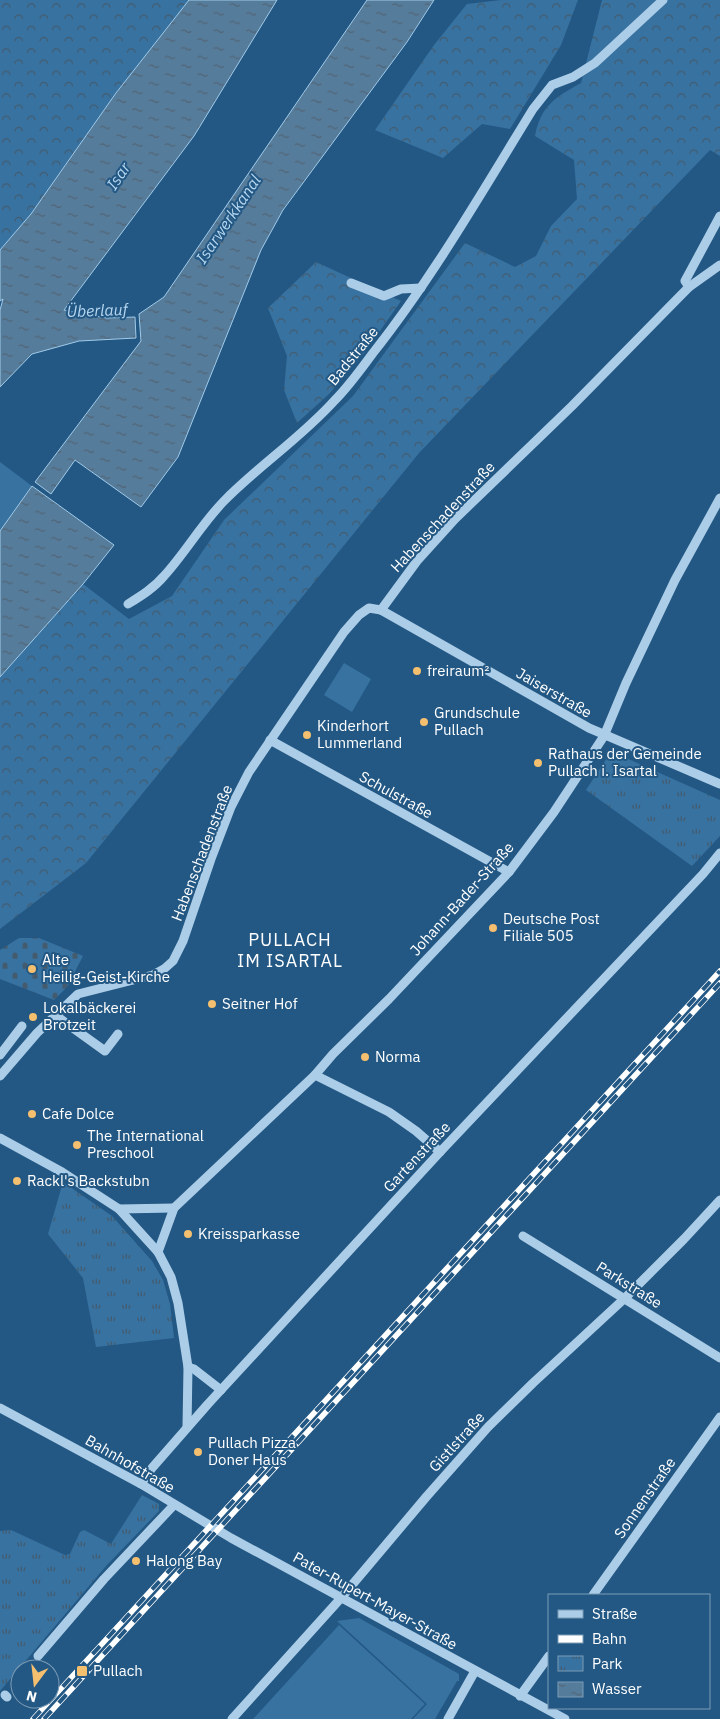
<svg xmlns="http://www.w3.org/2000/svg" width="720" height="1719" font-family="'IBM Plex Sans',sans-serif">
<defs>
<pattern id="forest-crowns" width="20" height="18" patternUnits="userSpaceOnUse" patternTransform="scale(1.25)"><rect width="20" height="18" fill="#3772a1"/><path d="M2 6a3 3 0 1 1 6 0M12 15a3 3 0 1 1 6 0" fill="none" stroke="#445b6e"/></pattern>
<pattern id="cemetery-stones" width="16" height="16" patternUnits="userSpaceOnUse" patternTransform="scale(1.25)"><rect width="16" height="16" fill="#3772a1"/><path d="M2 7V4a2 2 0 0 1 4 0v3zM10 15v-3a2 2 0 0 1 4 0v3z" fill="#445b6e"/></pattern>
<pattern id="park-tufts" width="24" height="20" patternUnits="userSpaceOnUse" patternTransform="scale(1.25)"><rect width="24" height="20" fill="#3772a1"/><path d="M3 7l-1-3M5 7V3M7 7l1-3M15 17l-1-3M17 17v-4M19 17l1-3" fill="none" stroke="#445b6e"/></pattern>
<pattern id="water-ripples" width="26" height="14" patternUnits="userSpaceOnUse" patternTransform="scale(1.25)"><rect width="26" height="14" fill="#567c9b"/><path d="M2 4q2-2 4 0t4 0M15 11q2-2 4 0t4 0" fill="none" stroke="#516474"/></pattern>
</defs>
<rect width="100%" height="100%" fill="#235884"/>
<g fill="#3772a1">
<path d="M0 462 32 486 0 531Z"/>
<path d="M344 663 371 679 352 712 324 695Z"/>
<path d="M359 1618 459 1674V1681H457L435 1719H413L427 1704 337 1621Z"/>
<path d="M339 1625 425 1704 411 1719H253Z"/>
</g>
<g fill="url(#forest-crowns)">
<path d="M0 0H189L116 93 31 214 0 250Z"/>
<path d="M501 0H578L561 45 510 129 482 124 443 158 375 130 434 45 467 4Z"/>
<path d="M602 0H720V156L710 150 419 453 86 863 0 929V677L83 584 129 619 172 596 224 520 353 396 465 243 515 267 536 256 551 226 577 199 574 160 535 136C541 105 556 97 581 83Z"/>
<path d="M316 262 401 301 365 352 329 394 297 423 284 390 287 356 268 308Z"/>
</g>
<path fill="url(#cemetery-stones)" d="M19 938H39L83 956 67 987 54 1000 0 979V950Z"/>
<g fill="url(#park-tufts)">
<path d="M617 754 720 800V836L692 866 586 790 607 758Z"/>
<path d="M63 1182 112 1216 152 1261 163 1280 170 1304 174 1338 96 1347 83 1278 48 1234Z"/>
<path d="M142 1495 159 1504V1511L106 1566 0 1691V1531L11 1530 65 1555 70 1554 80 1532 84 1530 111 1544Z"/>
</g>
<g fill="url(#water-ripples)" stroke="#a0cae9">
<path d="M189 0H277L194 136 64 310 107 318 135 317 136 338 79 341 32 354 0 387V310L3 299 0 301V250L31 214 116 93Z"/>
<path d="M367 0H434L407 42 283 210 261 250 178 457 141 507 75 460 51 494 35 482 141 341 139 314 164 297Z"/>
<path d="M32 486 114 545 83 584 0 677V531Z"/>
</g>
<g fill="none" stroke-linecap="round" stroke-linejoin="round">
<g stroke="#accde8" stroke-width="9">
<path d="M351 283 384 296 401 289 421 288"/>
<path d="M689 287 685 281 720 216"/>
<path d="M128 604C141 596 154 588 164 576 185 553 201 525 223 502 258 466 301 438 335 400 349 386 361 369 373 353 433 277 482 192 533 109L552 85 573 77 595 63 663 0"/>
<path d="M381 610 417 561 455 519 572 406 689 287 720 265"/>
<path d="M270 740 509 872"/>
<path d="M55 1015 105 1051 118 1034"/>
<path d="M0 1055 22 1026"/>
<path d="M315 1075 389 1112 416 1131 440 1152"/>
<path d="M0 1076 37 1033 78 994 153 975 164 969 173 961 183 941 211 859 231 807 249 772 344 632 359 615 369 608 381 610 589 728 720 784"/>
<path d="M0 1138 62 1172 119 1209 158 1252 171 1277 178 1303 188 1367 187 1427"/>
<path d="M119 1209 174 1208"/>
<path d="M523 1236 720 1358"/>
<path d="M158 1252 174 1208 315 1075 333 1054 389 999 509 872 554 812 604 736 626 683 675 580 720 498"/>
<path d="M188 1367 194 1369 221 1390"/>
<path d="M0 1408 141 1484 231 1538 565 1719"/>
<path d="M141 1484 152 1468 208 1404 440 1152 703 874 720 853"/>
<path d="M593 1595 720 1417"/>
<path d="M38 1656 104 1579 174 1505"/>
<path d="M5 1695 7 1697"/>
<path d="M520 1696 549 1656"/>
<path d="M232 1719 341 1598 427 1496 488 1427 533 1383 625 1298 684 1239 720 1200"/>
<path d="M448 1719 475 1671"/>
</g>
<defs>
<g id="rail">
<path d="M33 1719 720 971"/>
<path d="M44 1719 720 983"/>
</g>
</defs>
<use href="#rail" stroke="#fff" stroke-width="5.5"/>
<use href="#rail" stroke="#235884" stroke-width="4" stroke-dasharray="11" stroke-linecap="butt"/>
</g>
<g fill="#f4bf6e" stroke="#235884" stroke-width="2">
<circle cx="417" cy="671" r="5"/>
<circle cx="424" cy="722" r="5"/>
<circle cx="307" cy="735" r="5"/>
<circle cx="538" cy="763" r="5"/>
<circle cx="493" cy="928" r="5"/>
<circle cx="32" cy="969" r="5"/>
<circle cx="212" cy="1004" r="5"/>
<circle cx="33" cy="1017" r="5"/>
<circle cx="365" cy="1057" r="5"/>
<circle cx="32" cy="1114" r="5"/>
<circle cx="77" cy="1145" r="5"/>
<circle cx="17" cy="1181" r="5"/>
<circle cx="188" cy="1234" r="5"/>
<circle cx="198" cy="1452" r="5"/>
<circle cx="136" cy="1561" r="5"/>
<rect x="76" y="1665" width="12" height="12" rx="2.5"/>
</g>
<g text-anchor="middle" stroke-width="4" stroke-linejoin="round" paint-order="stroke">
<g font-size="15" fill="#fff" stroke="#235884">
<text transform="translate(353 356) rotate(-51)" y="5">Badstraße</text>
<text transform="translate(443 517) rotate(-47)" y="5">Habenschadenstraße</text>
<text transform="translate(554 693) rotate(30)" y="5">Jaiserstraße</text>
<text transform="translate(396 795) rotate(29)" y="5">Schulstraße</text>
<text transform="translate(202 853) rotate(-69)" y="5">Habenschadenstraße</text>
<text transform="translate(462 899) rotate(-48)" y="5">Johann-Bader-Straße</text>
<text transform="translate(417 1157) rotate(-47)" y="5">Gartenstraße</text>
<text transform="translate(629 1285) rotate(32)" y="5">Parkstraße</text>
<text transform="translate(457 1442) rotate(-48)" y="5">Gistlstraße</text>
<text transform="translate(130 1464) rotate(30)" y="5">Bahnhofstraße</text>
<text transform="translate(645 1498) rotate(-55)" y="5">Sonnenstraße</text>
<text transform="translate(375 1601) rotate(29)" y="5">Pater-Rupert-Mayer-Straße</text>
</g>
<g font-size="15" fill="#fff" stroke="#235884" text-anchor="start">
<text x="427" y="676">freiraum²</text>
<text x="434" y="718">Grundschule<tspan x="434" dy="17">Pullach</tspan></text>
<text x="317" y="731">Kinderhort<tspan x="317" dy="17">Lummerland</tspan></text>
<text x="548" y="759">Rathaus der Gemeinde<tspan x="548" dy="17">Pullach i. Isartal</tspan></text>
<text x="503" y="924">Deutsche Post<tspan x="503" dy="17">Filiale 505</tspan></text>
<text x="42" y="965">Alte<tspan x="42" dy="17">Heilig-Geist-Kirche</tspan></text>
<text x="222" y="1009">Seitner Hof</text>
<text x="43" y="1013">Lokalbäckerei<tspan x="43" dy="17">Brotzeit</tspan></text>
<text x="375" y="1062">Norma</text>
<text x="42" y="1119">Cafe Dolce</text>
<text x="87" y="1141">The International<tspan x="87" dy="17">Preschool</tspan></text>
<text x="27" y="1186">Rackl's Backstubn</text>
<text x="198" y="1239">Kreissparkasse</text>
<text x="208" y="1448">Pullach Pizza<tspan x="208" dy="17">Doner Haus</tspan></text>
<text x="146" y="1566">Halong Bay</text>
<text x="93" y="1676">Pullach</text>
</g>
<g font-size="16" font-style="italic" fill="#b7d7f0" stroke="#235884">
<text transform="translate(118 176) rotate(-56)" y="6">Isar</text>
<text transform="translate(228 219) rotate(-56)" y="6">Isarwerkkanal</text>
<text transform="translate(97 310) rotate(-2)" y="6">Überlauf</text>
</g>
<g font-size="18" letter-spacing="1" fill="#fff" stroke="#235884">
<text x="290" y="946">PULLACH<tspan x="290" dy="21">IM ISARTAL</tspan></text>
</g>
</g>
<rect x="548" y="1594" width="162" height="115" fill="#235884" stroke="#7b9bb5"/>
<rect x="558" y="1610" width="25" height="8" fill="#accde8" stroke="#7b9bb5"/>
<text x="592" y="1619" font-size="15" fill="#ffffff">Straße</text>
<rect x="558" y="1635" width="25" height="8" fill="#ffffff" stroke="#7b9bb5"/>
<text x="592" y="1644" font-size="15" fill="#ffffff">Bahn</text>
<rect x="558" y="1656" width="25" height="15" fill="url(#park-tufts)" stroke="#7b9bb5"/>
<text x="592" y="1669" font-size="15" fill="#ffffff">Park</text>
<rect x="558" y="1682" width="25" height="15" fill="url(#water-ripples)" stroke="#7b9bb5"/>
<text x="592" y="1694" font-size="15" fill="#ffffff">Wasser</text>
<g transform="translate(35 1684) rotate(195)"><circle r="24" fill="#235884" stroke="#7b9bb5"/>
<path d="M0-4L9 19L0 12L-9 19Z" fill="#f4bf6e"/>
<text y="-8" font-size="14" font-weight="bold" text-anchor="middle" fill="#ffffff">N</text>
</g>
</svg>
